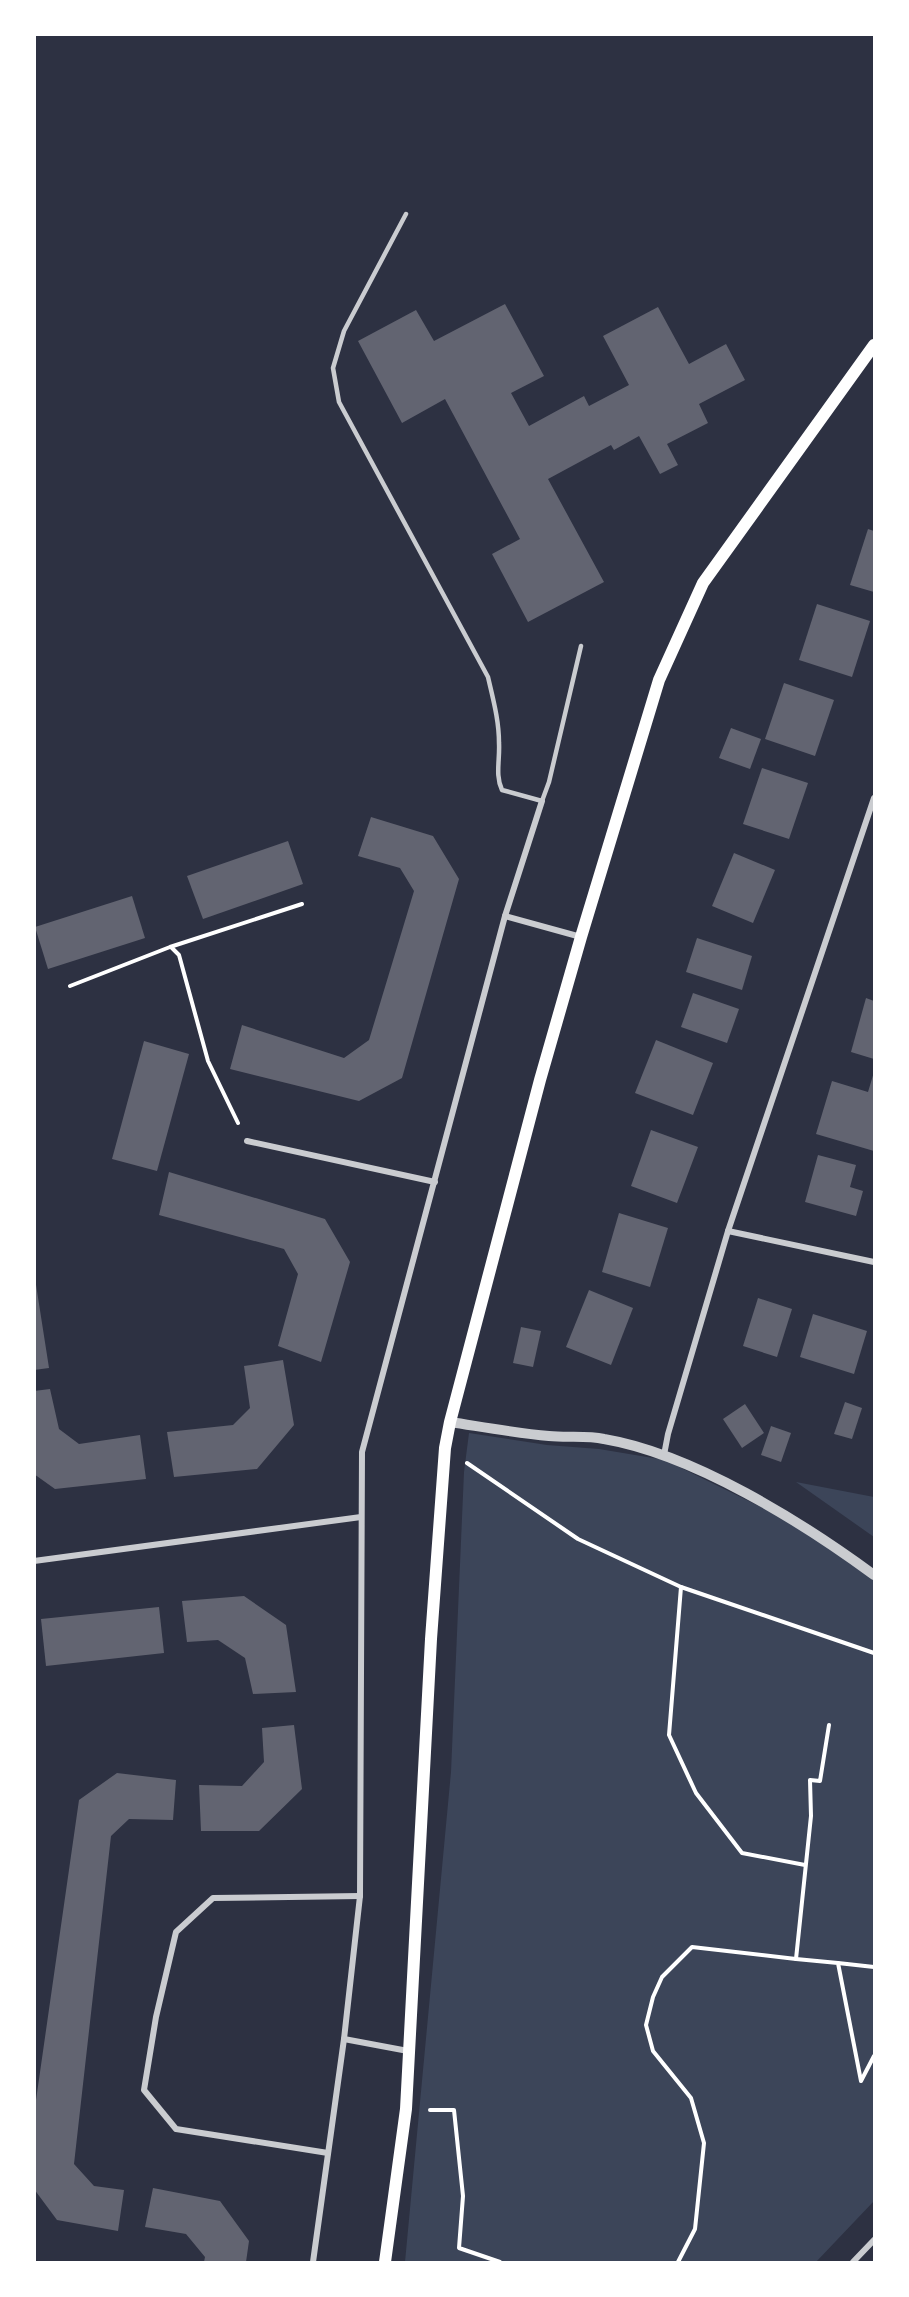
<svg xmlns="http://www.w3.org/2000/svg" width="909" height="2297" font-family="Montserrat,sans-serif">
<rect width="100%" height="100%" fill="#2d3142"/>
<g fill="#3c4559">
<path d="M469 1433 547 1445 599 1449 665 1460 804 1528 874 1578V2201L816 2262H405L451 1772 464 1472Z"/>
<path d="M796 1482 874 1497V1537Z"/>
</g>
<g fill="#626471">
<path d="M505 304 544 376 511 393 529 426 584 396 589 406 629 385 603 336 658 307 689 364 726 344 745 380 699 404 708 423 667 444 678 465 660 474 639 436 614 450 611 445 548 479 604 582 528 622 492 554 520 539 445 399 402 423 358 341 416 310 434 341Z"/>
<path d="M868 529 874 531V592L850 585Z"/>
<path d="M817 604 870 621 852 677 799 660Z"/>
<path d="M784 683 834 700 815 756 765 739Z"/>
<path d="M731 728 761 739 750 769 719 758Z"/>
<path d="M762 768 808 783 789 839 743 824Z"/>
<path d="M371 817 433 836 459 879 402 1078 359 1101 230 1069 242 1025 344 1058 369 1040 414 891 400 868 358 856Z"/>
<path d="M288 841 303 884 203 919 187 876Z"/>
<path d="M734 853 775 870 753 923 712 906Z"/>
<path d="M132 896 145 938 48 969 35 927Z"/>
<path d="M697 938 752 956 742 990 686 972Z"/>
<path d="M693 993 739 1009 727 1043 681 1027Z"/>
<path d="M866 998 874 1001V1059L851 1052Z"/>
<path d="M656 1040 713 1063 693 1115 635 1093Z"/>
<path d="M144 1041 189 1054 157 1171 112 1159Z"/>
<path d="M874 1072V1151L816 1134 832 1081 868 1092Z"/>
<path d="M651 1130 698 1147 677 1203 631 1186Z"/>
<path d="M818 1155 856 1165 850 1187 863 1191 856 1216 805 1202Z"/>
<path d="M169 1172 325 1219 350 1262 321 1362 278 1346 298 1274 284 1249 159 1215Z"/>
<path d="M619 1213 668 1228 650 1287 602 1272Z"/>
<path d="M34 1272 49 1368 34 1370Z"/>
<path d="M589 1290 633 1308 611 1365 566 1347Z"/>
<path d="M758 1298 792 1309 777 1357 743 1346Z"/>
<path d="M813 1314 867 1331 854 1374 800 1357Z"/>
<path d="M521 1327 541 1331 533 1367 513 1363Z"/>
<path d="M283 1360 294 1425 257 1469 174 1477 167 1432 233 1425 250 1408 244 1366Z"/>
<path d="M50 1389 59 1429 79 1444 140 1435 146 1479 55 1489 34 1474V1391Z"/>
<path d="M845 1402 862 1408 852 1439 834 1434Z"/>
<path d="M745 1404 764 1433 742 1448 723 1419Z"/>
<path d="M771 1426 791 1433 781 1462 761 1455Z"/>
<path d="M244 1596 286 1625 296 1692 253 1694 245 1658 218 1640 187 1642 182 1601Z"/>
<path d="M159 1607 164 1653 46 1666 41 1619Z"/>
<path d="M294 1725 302 1789 259 1831H201L199 1785 242 1786 264 1762 262 1728Z"/>
<path d="M117 1773 176 1780 173 1820 129 1819 111 1836 74 2164 94 2186 124 2190 118 2231 57 2220 34 2189V2114L79 1800Z"/>
<path d="M153 2188 220 2201 249 2241 246 2262H204L205 2257 186 2234 145 2227Z"/>
</g>
<g fill="none" stroke-linecap="round" stroke-linejoin="round">
<g stroke="#fff" stroke-width="4">
<path d="M171 947 179 955 208 1061 238 1123"/>
<path d="M70 986 170 947 302 904"/>
<path d="M467 1463 578 1539 681 1587 874 1653"/>
<path d="M681 1587 669 1735 696 1793 742 1853 805 1865"/>
<path d="M829 1725 820 1781 810 1780 811 1816 796 1959 838 1963 861 2081 874 2056"/>
<path d="M838 1963 874 1967"/>
<path d="M430 2110H454L463 2196 459 2248 500 2262"/>
<path d="M678 2262 695 2229 704 2143 691 2098 653 2051 646 2025 653 1997 662 1977 692 1947 796 1959"/>
</g>
<path stroke="#caccd0" stroke-width="4.5" d="M406 214 344 331 333 368 339 402 488 677C493 699 499 720 499 743 500 760 495 775 502 790L542 801 549 782 581 646"/>
<g stroke="#caccd0" stroke-width="6">
<path d="M505 916 581 937"/>
<path d="M247 1141 435 1182"/>
<path d="M728 1231 874 1262"/>
<path d="M664 1455 668 1434 728 1231 874 798"/>
<path d="M34 1561 361 1517"/>
<path d="M344 2039 408 2051"/>
<path d="M328 2153 176 2129 144 2090 156 2017 176 1932 213 1898 360 1896"/>
<path d="M313 2262 344 2039 360 1896 362 1452 505 916 542 801"/>
<path d="M853 2262 874 2240"/>
</g>
<path stroke="#caccd0" stroke-width="10" d="M450 1422C483 1427 516 1433 549 1436 567 1438 586 1435 604 1439 693 1454 802 1522 874 1575"/>
<path stroke="#fff" stroke-width="12" d="M385 2262 406 2109 431 1639 445 1448 450 1422 540 1080 581 937 659 680 703 583 874 345"/>
</g>
<rect width="909" height="2297" fill="none" stroke="#ffffff" stroke-width="72"/>
</svg>
